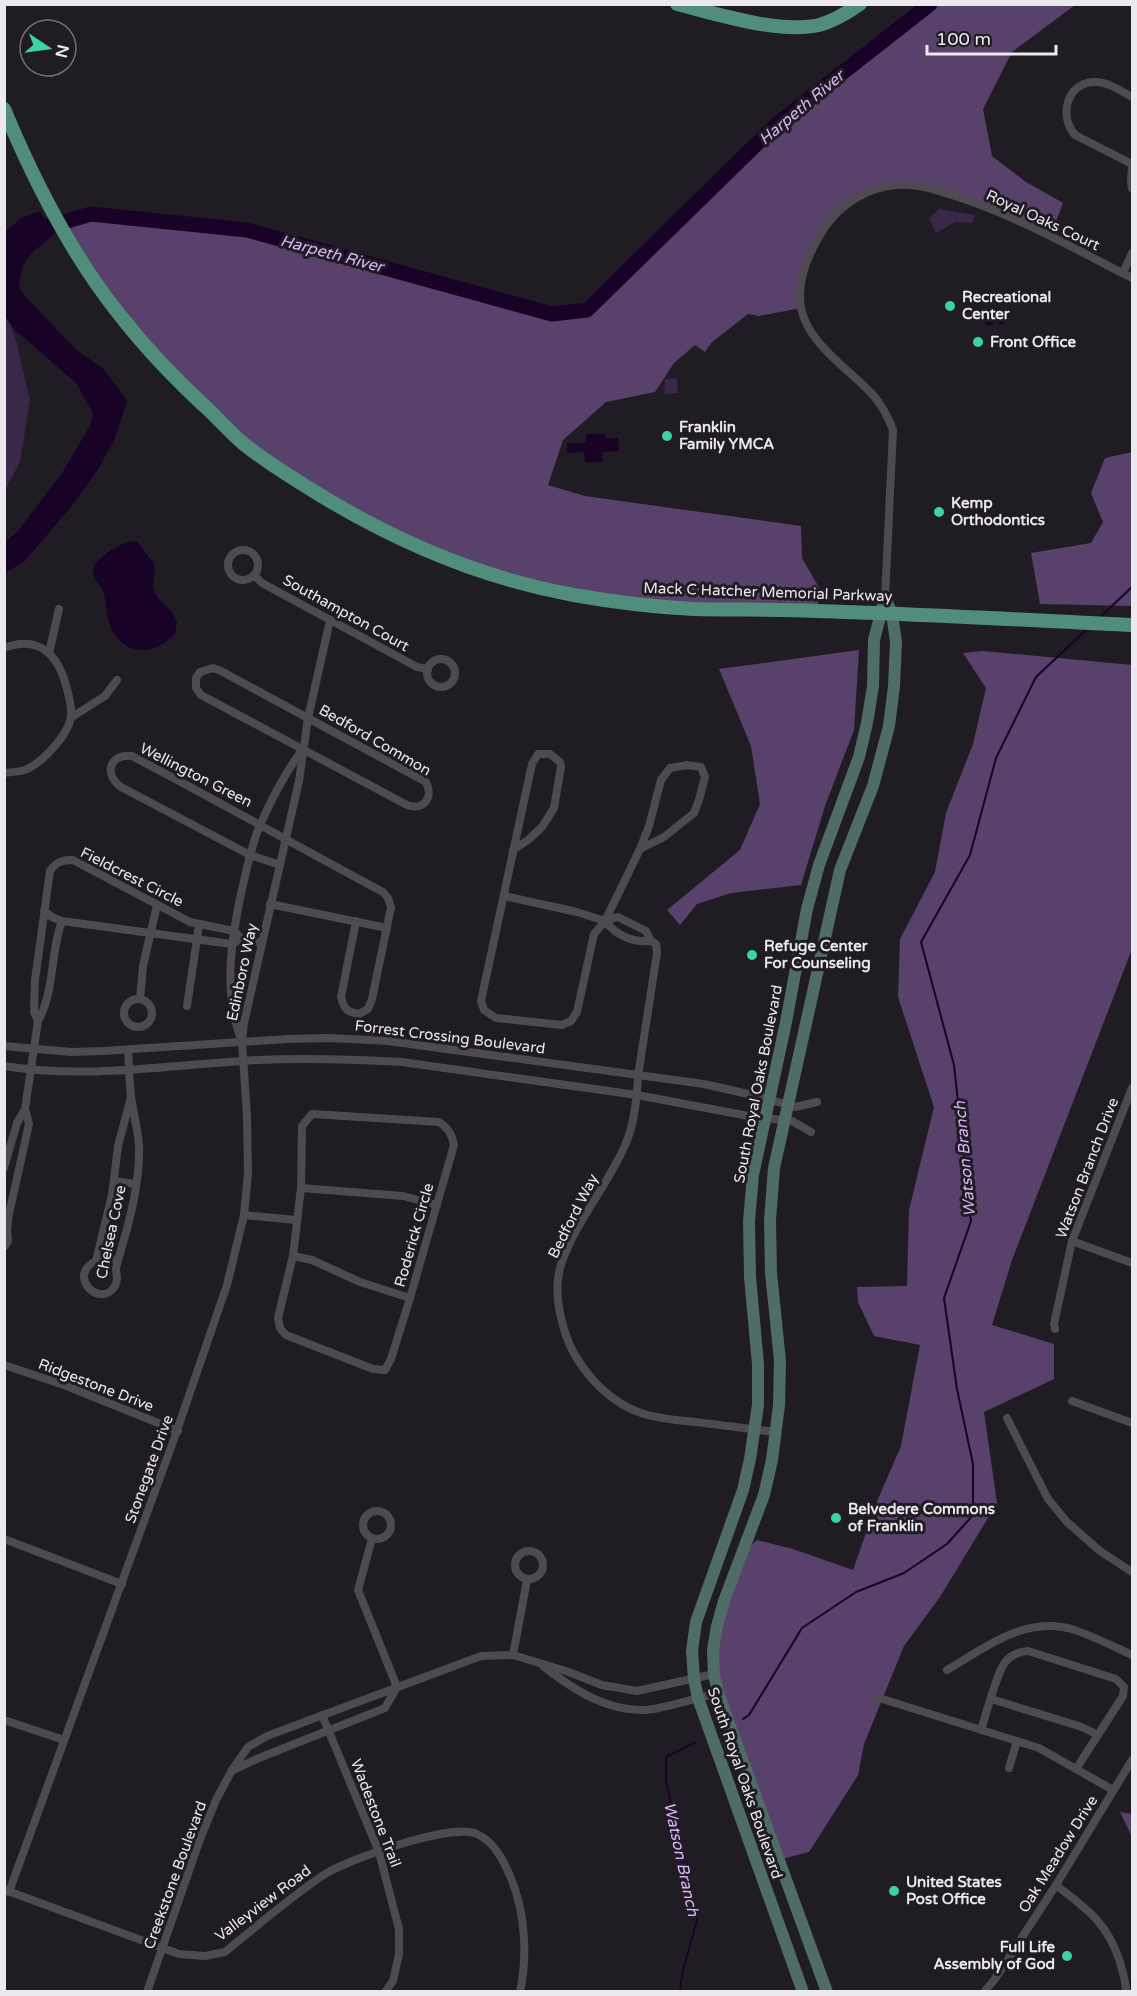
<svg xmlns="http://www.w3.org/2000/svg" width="1137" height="1996" font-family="'Varela Round',sans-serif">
<rect width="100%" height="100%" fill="#201c24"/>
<g fill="#392848">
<path d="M939 209 975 215 972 223 955 222 936 233 929 218Z"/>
<path d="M4 309 15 337 30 400 20 462 5 490Z"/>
<path d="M677 378 678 393 664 394 665 379Z"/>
</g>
<g fill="#58416a">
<path d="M930 4 1075 5 1012 52 983 109 992 156 1026 182 1063 203 1050 237 987 207 919 187 874 189 832 217 807 259 801 308 759 316 748 314 711 343 705 352 695 345 674 363 655 392 606 402 563 440 548 485 585 496 801 526 802 558 821 591 816 611 572 594 410 543 246 445 147 347 60 225 91 214 247 230 552 314 587 310 777 124Z"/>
<path d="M1132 452V606L1040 604 1031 553 1091 543 1103 522 1091 493 1105 458Z"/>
<path d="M859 650 854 730 825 806 801 885 731 893 697 904 680 925 667 910 740 850 760 804 751 746 719 669Z"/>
<path d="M983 651 1132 665V949L1012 1260 992 1325 1054 1344V1379L984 1412 997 1503 940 1597 904 1646 864 1744 858 1775 809 1852 778 1860 718 1693 713 1650 744 1551 757 1540 793 1549 853 1570 878 1499 901 1446 920 1345 874 1336 858 1302 857 1287 907 1286 909 1210 934 1107 898 997 900 939 935 872 946 813 973 744 986 688 963 653Z"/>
<path d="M1120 1812 1132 1814V1837Z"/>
</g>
<g fill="#180326">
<path d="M40 211 54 234C32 255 21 254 19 289L75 349 104 369 127 401 115 438 99 468 75 502 25 561 5 573V542L17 532 62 473 91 424 93 413 76 383 16 331 5 317V232L21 218Z"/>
<path d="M988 310H991L995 316 1005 317V322L1002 324 995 322 990 326H987L985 322 987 317 986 312Z"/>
<path d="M586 434H605V438H618L619 451 602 452 603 462H585L584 452 567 453V443H586Z"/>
<path d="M133 541C140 543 140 545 143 550 147 555 152 559 154 565 157 575 150 583 155 593 161 604 174 609 177 623 176 627 176 633 173 636 171 638 168 640 166 642 148 655 127 653 114 634 106 621 107 608 104 594 102 586 95 581 93 573 90 560 122 542 133 541Z"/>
</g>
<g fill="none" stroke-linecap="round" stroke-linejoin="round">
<g stroke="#180326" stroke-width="2">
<path d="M1098 619 1132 587"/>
<path d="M743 1719 749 1715 802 1628 856 1592 904 1573 947 1544 973 1515V1464L957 1389 944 1298 971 1221 954 1065 921 942 970 855 996 758 1036 677 1087 629"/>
<path d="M680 1992 682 1974 697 1920 688 1885 678 1830 666 1782V1757L696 1742"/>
</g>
<path stroke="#180326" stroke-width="15" d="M31 233 33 231 91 214 247 230 552 314 587 310 777 124 930 4"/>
<g stroke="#4e4a52" stroke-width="8">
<path d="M1132 97C1121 91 1107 81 1093 82 1066 84 1059 117 1075 135L1132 164"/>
<path d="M1132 166 1131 182 1132 188"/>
<path d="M1123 273 1132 253"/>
<circle cx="243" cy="565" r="15"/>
<path d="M254 575 262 583 417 667 428 669"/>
<path d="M885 598 893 430C888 417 882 405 873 395 849 369 808 344 801 308 796 280 810 250 825 227 842 203 868 187 897 185 916 183 937 190 955 196 1017 216 1075 249 1132 278"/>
<path d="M4 648C40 634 59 656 67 689 69 697 72 707 71 716 69 734 43 762 27 769 21 772 12 772 4 773"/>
<path d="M49 653 59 609"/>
<circle cx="441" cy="673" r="14"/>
<path d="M213 668 221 671 426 782C434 797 424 811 407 805L201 695 196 688V678L200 672Z"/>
<path d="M72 717 105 696 117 680"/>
<path d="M513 850 528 840 542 827 554 808 561 767 560 762 550 754H538L532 764 481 1001 484 1010 496 1018 562 1025 571 1021 577 1012 594 934 605 921 640 849 649 826 661 780 670 768 687 765 701 767 705 777 699 800 694 813 664 837 640 849"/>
<path d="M280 865 250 855 121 787C103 774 110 753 132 756 216 800 299 847 383 892L388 898 391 907 372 999 368 1009 359 1014C347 1012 344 1009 341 997L356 921"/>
<path d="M504 896 577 912 605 921"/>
<path d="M270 904 387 928"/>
<path d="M44 911 52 917 62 921 224 943 232 944 242 939 234 931 190 922 73 860C62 860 56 862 50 871L35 980 34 1012 38 1021C55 991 50 953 62 921"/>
<path d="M605 921 618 917 646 931 651 941 656 944 657 953 638 1076C637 1098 635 1122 626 1143 609 1184 577 1219 562 1262 554 1283 558 1309 564 1329 574 1365 606 1401 641 1413 658 1419 677 1420 695 1422 722 1425 749 1429 776 1432"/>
<path d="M605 921C616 935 633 943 651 941"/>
<path d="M242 939 262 943"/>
<circle cx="138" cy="1013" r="14"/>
<path d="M140 999 143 966 157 905"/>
<path d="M187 1006 199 925"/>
<path d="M241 1039C222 991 232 934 243 885 248 864 252 842 261 823 272 798 286 772 302 750"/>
<path d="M4 1046 72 1052 103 1051 288 1039 329 1038 388 1041 704 1084 757 1096 795 1107 817 1102"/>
<path d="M128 1050C129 1065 129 1081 131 1096 133 1113 138 1129 139 1146 140 1184 129 1224 118 1260 118 1261 116 1268 116 1269 116 1275 119 1279 115 1286 100 1310 66 1275 96 1261L112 1195 118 1146 131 1097"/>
<path d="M4 1066C83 1079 164 1066 242 1061 295 1057 349 1059 402 1062L637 1095 754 1117 792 1121 811 1132"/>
<path d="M25 1109 38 1021"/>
<path d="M312 1114 439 1122C448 1128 452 1134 454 1145L410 1298 391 1359 385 1370 373 1369 286 1335 280 1328 278 1318 293 1256 301 1188 302 1126Z"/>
<path d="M4 1168 17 1123 25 1109 29 1124 9 1214 7 1229 8 1241 4 1247"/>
<path d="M114 1181 135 1184"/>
<path d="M301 1188 403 1196 437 1205"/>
<path d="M244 1215 296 1220"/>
<path d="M1072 1241 1132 1263"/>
<path d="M98 1256 118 1261"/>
<path d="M293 1256 312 1260 360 1282 410 1298"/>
<path d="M1055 1329 1054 1324 1072 1241 1132 1088"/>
<path d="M4 1365 64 1385 178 1431"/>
<path d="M1072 1401 1132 1423"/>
<path d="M1007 1418 1048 1499 1067 1522 1100 1551 1132 1572"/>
<circle cx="377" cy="1525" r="14"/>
<path d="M4 1539 122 1584"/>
<path d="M372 1539 358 1590 397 1687"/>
<circle cx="529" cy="1565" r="14"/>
<path d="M513 1655 527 1580"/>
<path d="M543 1666C575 1691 612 1715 654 1709 675 1705 697 1698 718 1693"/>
<path d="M947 1670C984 1648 1022 1618 1068 1628 1090 1634 1112 1646 1132 1655"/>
<path d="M876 1697 1039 1748 1113 1790"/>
<path d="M991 1699 1082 1727 1098 1735"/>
<path d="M322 1715 379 1852 399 1929V1954L393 1981 385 1992"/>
<path d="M4 1720 64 1740"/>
<path d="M981 1730C986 1715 997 1671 1006 1661 1011 1655 1021 1651 1028 1651L1116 1679 1124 1687 1123 1696 1076 1769"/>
<path d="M1009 1768 1017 1741"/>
<path d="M233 1770 259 1758 385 1708 397 1687"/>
<path d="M1056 1885C1086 1909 1106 1921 1119 1959 1122 1970 1126 1980 1126 1992"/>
<path d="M5 1890 179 1954 205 1956 225 1952C257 1926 288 1899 322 1876 345 1860 453 1822 477 1834 494 1842 503 1859 510 1876 525 1910 528 1955 520 1992"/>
<path d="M9 1892 174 1439 227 1285 244 1215 248 1173 247 1117 242 1041 244 1023 299 781 308 718 330 620"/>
<path d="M147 1992 199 1842 216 1800 232 1770 248 1747 267 1736 481 1656 513 1655 566 1671 602 1685 637 1691 714 1674"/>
<path d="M984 1992 995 1979 1056 1885 1132 1760"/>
</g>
<g stroke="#506c66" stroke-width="12">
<path d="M803 1992 698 1698 694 1679 692 1651 696 1622 743 1490 750 1459 758 1405V1364L750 1277 749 1221 753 1175 786 1022 807 909 819 865 859 757 867 723 873 686 874 640 883 605"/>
<path d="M827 1992 718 1693 714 1674 713 1650 717 1626 724 1601 764 1495 772 1460 779 1405 780 1361 771 1273 770 1220 774 1168 840 870 873 786 889 726 894 686 896 642 892 614 885 598"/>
</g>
<g stroke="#518d7b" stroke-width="14">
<path d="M677 4C717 14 779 34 819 25 834 21 847 13 860 4"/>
<path d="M4 109C34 181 70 253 119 314 147 350 178 382 211 412 222 423 233 435 245 445 264 460 286 474 307 487 388 538 479 578 574 595 613 602 654 607 694 609 735 610 775 609 816 611 921 614 1027 620 1132 625"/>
</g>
</g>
<g fill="#3ad4a5" stroke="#201c24" stroke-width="2">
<circle cx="950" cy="306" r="6"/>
<circle cx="978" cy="342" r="6"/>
<circle cx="667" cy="436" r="6"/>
<circle cx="939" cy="512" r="6"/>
<circle cx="752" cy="955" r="6"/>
<circle cx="836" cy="1518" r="6"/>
<circle cx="894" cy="1891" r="6"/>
<circle cx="1067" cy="1956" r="6"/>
</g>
<g text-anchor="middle" stroke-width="6" stroke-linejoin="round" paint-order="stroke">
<g font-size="15" fill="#ebe8ee" stroke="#201c24">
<text transform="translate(1043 220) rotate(25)" y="5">Royal Oaks Court</text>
<text transform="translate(768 592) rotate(2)" y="5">Mack C Hatcher Memorial Parkway</text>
<text transform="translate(346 613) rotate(29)" y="5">Southampton Court</text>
<text transform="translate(375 740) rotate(30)" y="5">Bedford Common</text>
<text transform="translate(196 775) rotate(27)" y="5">Wellington Green</text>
<text transform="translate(132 877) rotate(27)" y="5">Fieldcrest Circle</text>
<text transform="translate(242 972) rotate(-78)" y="5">Edinboro Way</text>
<text transform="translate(450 1037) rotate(7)" y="5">Forrest Crossing Boulevard</text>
<text transform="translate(758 1084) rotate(-79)" y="5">South Royal Oaks Boulevard</text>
<text transform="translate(1087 1168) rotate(-69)" y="5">Watson Branch Drive</text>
<text transform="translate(573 1216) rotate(-63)" y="5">Bedford Way</text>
<text transform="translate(111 1232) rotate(-78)" y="5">Chelsea Cove</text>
<text transform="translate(414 1235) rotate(-74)" y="5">Roderick Circle</text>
<text transform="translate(96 1385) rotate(21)" y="5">Ridgestone Drive</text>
<text transform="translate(149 1469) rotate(-70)" y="5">Stonegate Drive</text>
<text transform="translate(745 1783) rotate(71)" y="5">South Royal Oaks Boulevard</text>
<text transform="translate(376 1813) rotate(69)" y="5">Wadestone Trail</text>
<text transform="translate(1058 1854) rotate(-58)" y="5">Oak Meadow Drive</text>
<text transform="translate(175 1875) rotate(-70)" y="5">Creekstone Boulevard</text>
<text transform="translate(263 1903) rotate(-37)" y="5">Valleyview Road</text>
</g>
<g font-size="15" font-weight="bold" fill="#ebe8ee" stroke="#201c24" text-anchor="start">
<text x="962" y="302">Recreational<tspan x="962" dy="17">Center</tspan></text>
<text x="990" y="347">Front Office</text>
<text x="679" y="432">Franklin<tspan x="679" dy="17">Family YMCA</tspan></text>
<text x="951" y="508">Kemp<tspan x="951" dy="17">Orthodontics</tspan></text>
<text x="764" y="951">Refuge Center<tspan x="764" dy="17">For Counseling</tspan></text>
<text x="848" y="1514">Belvedere Commons<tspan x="848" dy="17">of Franklin</tspan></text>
<text x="906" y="1887">United States<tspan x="906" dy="17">Post Office</tspan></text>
<text x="1055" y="1952" text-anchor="end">Full Life<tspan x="1055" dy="17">Assembly of God</tspan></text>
</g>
<g font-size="16" font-style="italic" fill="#dbb5fa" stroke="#201c24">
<text transform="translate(801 107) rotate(-40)" y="6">Harpeth River</text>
<text transform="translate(332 253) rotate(15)" y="6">Harpeth River</text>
<text transform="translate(964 1159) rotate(-95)" y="6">Watson Branch</text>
<text transform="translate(682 1859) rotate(78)" y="6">Watson Branch</text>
</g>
</g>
<rect width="1137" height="1996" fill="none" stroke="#ebe8ee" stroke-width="12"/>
<g transform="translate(48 48) rotate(103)"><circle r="28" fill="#201c24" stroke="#716e75" stroke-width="1.5"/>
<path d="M0-4.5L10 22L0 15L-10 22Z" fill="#3ad4a5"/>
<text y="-9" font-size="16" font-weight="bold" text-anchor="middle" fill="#ebe8ee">N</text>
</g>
<path d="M927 45v9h129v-9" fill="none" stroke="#ebe8ee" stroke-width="3"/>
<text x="936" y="45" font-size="18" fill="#ebe8ee" stroke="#201c24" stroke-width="4.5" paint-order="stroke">100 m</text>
</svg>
